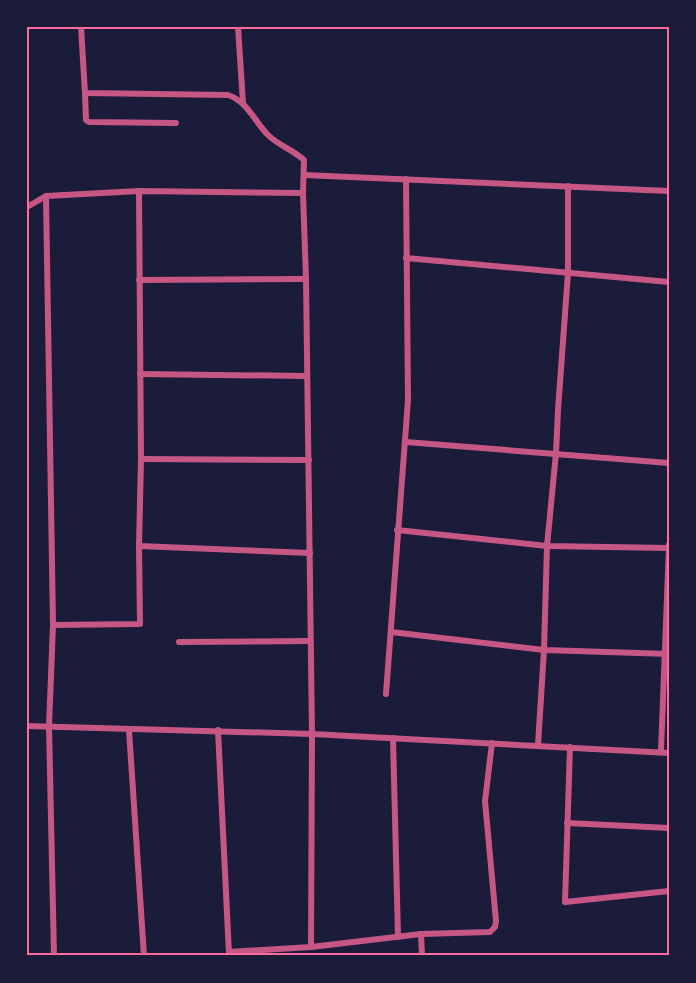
<svg xmlns="http://www.w3.org/2000/svg" width="696" height="983" font-family="Karla,sans-serif">
<rect width="100%" height="100%" fill="#1b1b3a"/>
<g fill="none" stroke-linecap="round" stroke-linejoin="round">
<g stroke="#c65784" stroke-width="6">
<path d="M81 27 85 93 228 95C247 101 255 122 268 135 278 145 293 150 304 160L303 193 306 279 312 734 311 947"/>
<path d="M238 27 243 103"/>
<path d="M85 93 86 120 89 122 176 123"/>
<path d="M304 175 669 191"/>
<path d="M139 191 141 459 139 546 310 553"/>
<path d="M27 207 46 196"/>
<path d="M406 258 669 282"/>
<path d="M139 280 306 279"/>
<path d="M140 374 306 376"/>
<path d="M406 442 669 463"/>
<path d="M141 459 309 460"/>
<path d="M397 530 547 546 669 548"/>
<path d="M53 625 140 624 139 546"/>
<path d="M391 632 544 650 669 654"/>
<path d="M179 642 310 641"/>
<path d="M386 694 408 400 406 179"/>
<path d="M27 726 312 734 669 753"/>
<path d="M129 730 144 956"/>
<path d="M218 730 229 954"/>
<path d="M393 738 398 937"/>
<path d="M538 745 544 650 547 546 556 453 558 410 568 273V186"/>
<path d="M570 747 565 902 669 891"/>
<path d="M661 751 669 545"/>
<path d="M567 823 669 828"/>
<path d="M421 934 422 956"/>
<path d="M229 952 311 947 421 934 490 932 495 927 496 921 485 801 492 743"/>
<path d="M54 956 49 726 53 625 46 196 139 191 303 193"/>
</g>
</g>
<rect width="696" height="983" fill="none" stroke="#1b1b3a" stroke-width="57"/>
<rect x="28" y="28" width="640" height="926" fill="none" stroke="#ff6b9d" stroke-width="2"/>
</svg>
